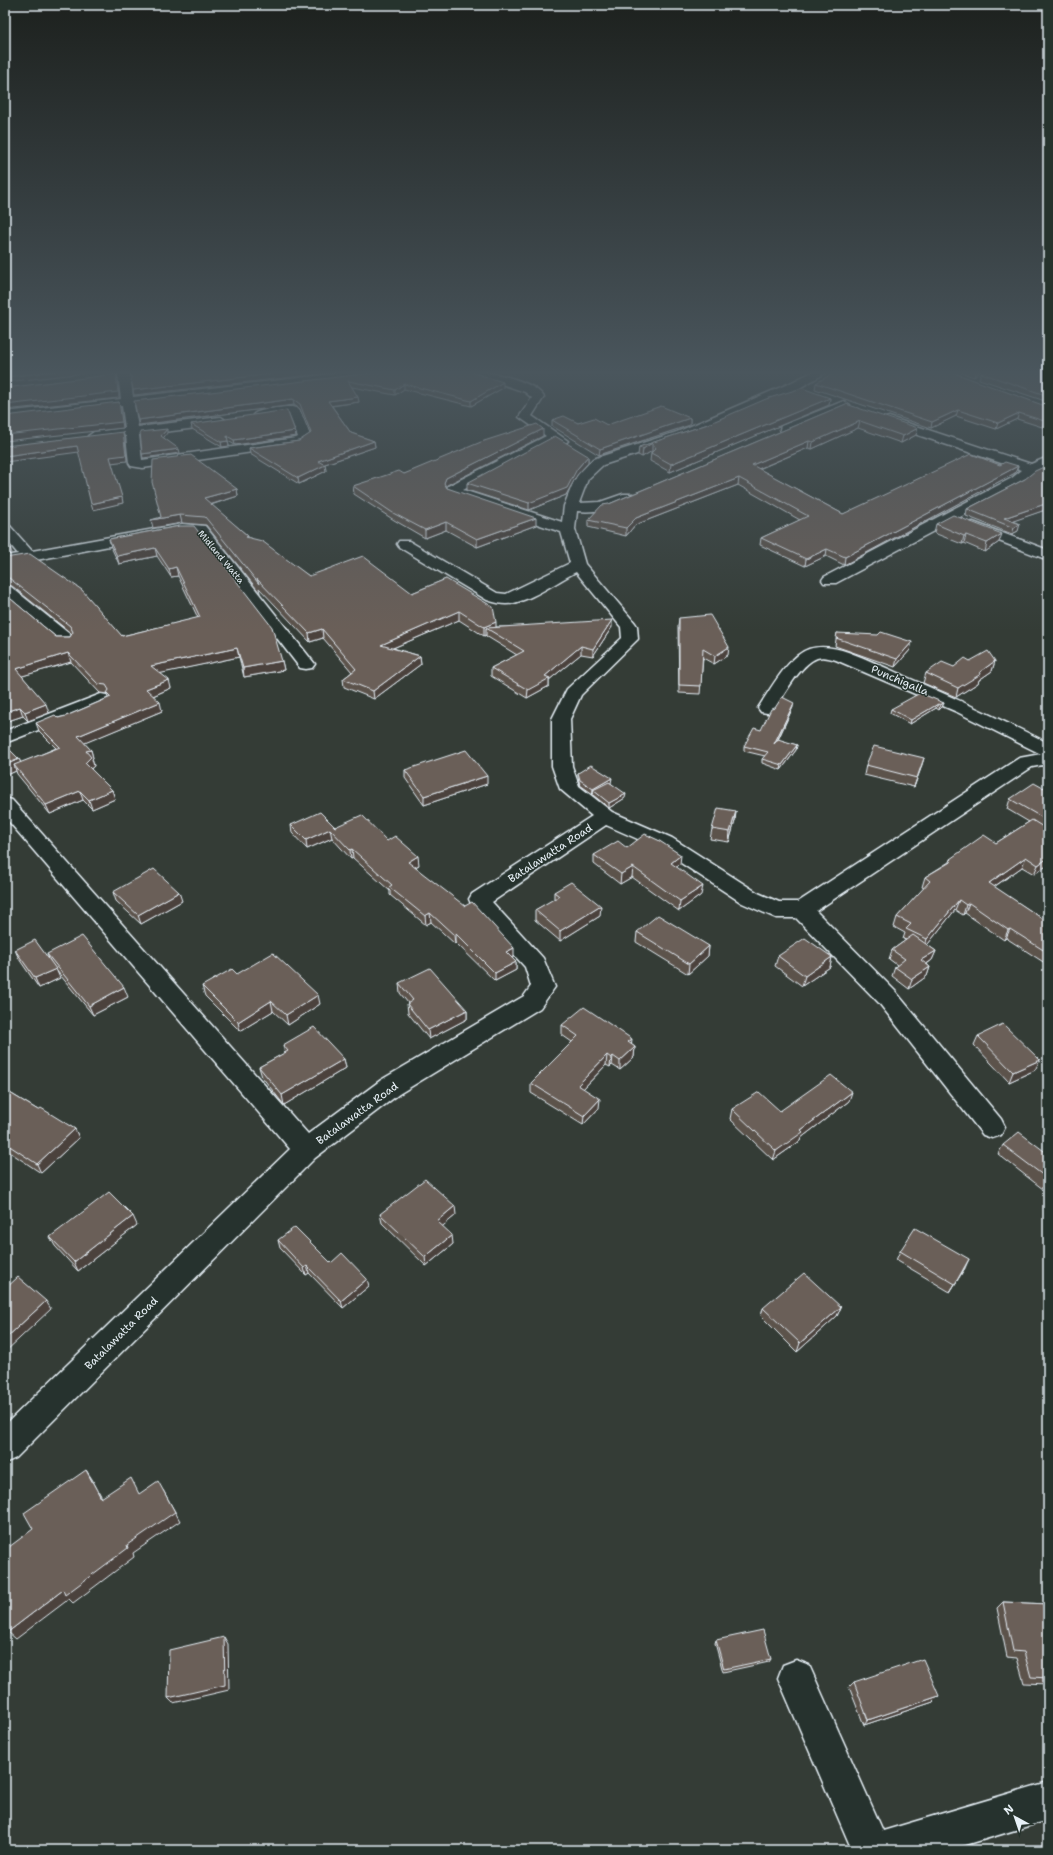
<svg xmlns="http://www.w3.org/2000/svg" width="1053" height="1855" font-family="'Shantell Sans',sans-serif">
<rect width="100%" height="100%" fill="#343c36"/>
<filter id="ink" filterUnits="userSpaceOnUse"><feTurbulence type="fractalNoise" baseFrequency=".025" numOctaves="2"/><feDisplacementMap in="SourceGraphic" scale="8" xChannelSelector="R" yChannelSelector="G"/><feConvolveMatrix kernelMatrix="1 2 1 2 8 2 1 2 1" color-interpolation-filters="sRGB"/></filter>
<g filter="url(#ink)">
<g fill="none" stroke-linecap="round" stroke-linejoin="round">
<defs>
<g id="street">
<path d="M359 371H395L389 375 134 405 138 427 221 417 227 421 221 425 139 435 142 460 296 438 298 437 289 414 259 419 253 415C256 410 294 404 298 409 305 416 308 429 311 438L300 445 143 468 131 466 129 463 126 436 94 440 88 436 94 432 125 428 122 406 5 420V412L121 399 118 374 122 371 128 372 130 374 133 397Z"/>
<path d="M467 371C488 371 532 379 544 397L532 416 568 441 562 445 554 442 463 490 562 522 564 506 575 478 593 459 677 432 788 384 814 371H829L796 390 687 438 603 465 588 479 579 503 600 502 623 494H633L635 497 633 500C615 508 598 513 577 511L575 529 585 564 635 623 637 626 638 639 581 695 570 719 572 766 579 786 612 812 672 838 758 893 779 902H798L1019 758 1041 754 957 712 836 660C830 658 823 656 817 658 800 664 783 697 773 712L767 713 761 712 758 708C770 690 788 656 809 649 822 645 836 648 848 652 867 659 886 668 904 676 953 697 1000 719 1048 743V764L1032 767 816 911 895 991 1001 1119 1005 1127 1001 1135 992 1138 983 1135 879 1003 796 918H776L742 903 658 848 606 825 492 902 543 958 555 987 540 1008 399 1094 315 1158 16 1458 5 1463V1425L290 1149 5 817V798L12 800 308 1134 381 1080 524 996 531 986 525 967 474 911 469 899 472 894 592 816 560 789 552 766V719L567 689 622 638 621 627 576 572C558 581 526 604 506 604 500 604 493 602 487 600L399 547 397 544 399 541H409L497 593 506 594 570 563 561 532 448 494 446 491 448 486 546 436 519 417 532 398 525 392 469 373Z"/>
<path d="M844 401 850 405 848 408 791 432H781L780 429 781 426Z"/>
<path d="M889 417 1031 464 1048 457V466L1037 472 1022 484 836 583H824L822 580 824 577 1012 478 1022 470 885 424 883 421 885 418Z"/>
<path d="M973 522 1048 550V560L968 529 966 526 968 523Z"/>
<path d="M182 524 205 526 315 664 312 668 306 669 300 668 196 533 182 532 5 566V556L18 554 5 538V525L10 526 32 551Z"/>
<path d="M5 585 11 587 72 636 74 640 72 644 66 645 60 644 5 598Z"/>
<path d="M101 694 107 695 110 699 107 703 5 743V731Z"/>
<path d="M796 1660 809 1665 883 1831 1048 1782V1820L949 1850H852L778 1678 783 1665Z"/>
</g>
</defs>
<use href="#street" stroke="#e8f1f8" stroke-width="3"/>
<use href="#street" fill="#26332d" fill-rule="evenodd"/>
</g>
<g fill="#5c524c" stroke="#e8f1f8">
<path d="M389 371 474 373 503 388 471 406 404 389 395 395 352 387 359 402 332 406 351 433 374 441 375 447 325 464 326 471 299 484 250 454 249 448 299 441 310 434 300 409 294 405 139 425Z"/>
<path d="M957 371H981L974 377Z"/>
<path d="M1048 371V402L979 379 981 373Z"/>
<path d="M816 383 1048 407V424L1042 427 1017 419 996 429 956 416 931 428 815 389Z"/>
<path d="M830 398 829 405 670 472 650 461 651 453 653 452 652 451 642 457 638 455 639 447 708 424Z"/>
<path d="M846 404 916 435 901 443 858 428 812 449 808 448 759 469 843 514 1000 465 1018 466 1015 473 844 565 826 556 805 566 760 545 761 538 800 520 738 485 635 525 626 536 588 527V520L609 504Z"/>
<path d="M690 418V425L599 455 552 426V420L578 423 607 425Z"/>
<path d="M191 424 295 431 296 436 235 445 228 441 229 446 222 447 192 429Z"/>
<path d="M543 436 447 485 446 487 447 488 536 525 477 547 446 530 425 538 394 520 354 494 353 486 404 474Z"/>
<path d="M588 456V463L577 475 566 495 529 510 467 490V483Z"/>
<path d="M1025 479 1048 509 1012 521 1018 531 1012 534 966 516 967 509Z"/>
<path d="M237 489 238 496 211 505 248 536V537L309 576 412 593 446 579 496 627H612L593 656 581 654 549 680V686L527 698 491 676V668L517 655 486 636V635L484 636 459 620 393 648 420 656 421 664 374 699 344 687 343 679 352 672 323 638 310 642 259 588 260 593 206 525 182 523 153 528 161 517Z"/>
<path d="M936 524 999 542 985 552 964 543 962 544 934 533Z"/>
<path d="M180 526 282 661 284 670 244 677 239 657 160 673 171 688 153 696 162 711 84 743 91 750 93 758 92 759 94 766 91 769 112 790 115 799 92 809 83 800 50 814 17 774 16 771 5 776V745L19 759 21 763 56 748 39 731 36 723 66 716 108 698 107 694 100 693 71 662 22 676 49 713 28 721 23 716 5 722V594L56 637H70L72 634 12 586 5 584V558L122 636 198 618 178 576 171 577 157 556 119 564 111 547 109 539Z"/>
<path d="M679 618 728 655 714 664 703 658 700 694 679 693 678 626Z"/>
<path d="M837 633 910 650 895 667 835 646Z"/>
<path d="M970 661H995L992 671 979 680 978 683 956 697 923 683 926 673 954 667Z"/>
<path d="M944 703 942 707 939 710 936 708 910 724 890 713 891 709Z"/>
<path d="M793 707 778 740 797 745 796 750 781 770 762 763V759L765 756 744 751V746L761 730Z"/>
<path d="M866 765 921 768 914 787 864 775Z"/>
<path d="M405 770 487 784 424 805 405 778Z"/>
<path d="M578 773 611 783 625 798 609 808 593 795V793V794L580 785 578 777Z"/>
<path d="M1048 784V865L1034 874 1022 867 994 887 1046 921 1048 920V965L1006 938 1004 940 965 913 963 915 955 910 927 945 936 951 932 960 927 964 930 967 927 976 909 989 892 976 895 967 897 965 889 959 892 950 906 940 903 939 905 933 894 927 897 917 924 888 922 887 925 877 949 862 950 859 996 843 1029 822 1007 809 1010 799 1043 788Z"/>
<path d="M736 811 735 821 729 842 710 839 712 829Z"/>
<path d="M291 825 335 827 387 841 419 865 415 867 514 957 512 958 516 962V970L495 981 456 943 455 944 431 922 426 925 390 895V891L353 858 351 859 332 838 307 849 292 833Z"/>
<path d="M627 848 680 864 676 867 701 895 679 911 632 877 620 884 594 864V855Z"/>
<path d="M113 892 182 901 141 924 116 901Z"/>
<path d="M554 892 600 916 560 941 535 920V910L554 900Z"/>
<path d="M637 932 709 946 708 956 688 974 636 942Z"/>
<path d="M15 950 50 961 47 954 128 997 93 1015 56 970 60 978 39 988 19 959Z"/>
<path d="M778 956 832 957 830 967 802 986 775 966Z"/>
<path d="M237 974 320 1004 288 1025 273 1011 240 1031 205 996 202 986Z"/>
<path d="M399 983 467 1010V1019L429 1039 408 1013 407 1004 408 1003 400 993Z"/>
<path d="M562 1025 632 1045 635 1047 634 1057 620 1070 612 1065 610 1067 606 1065 583 1089 599 1108 583 1125 531 1093V1083L572 1042 562 1035Z"/>
<path d="M978 1036 1035 1070 1009 1082 974 1045Z"/>
<path d="M283 1045 344 1059 346 1068 284 1105 262 1077 259 1067 285 1053Z"/>
<path d="M5 1090 38 1110 75 1129 79 1138 41 1173 5 1149Z"/>
<path d="M849 1101 801 1138 800 1141 773 1160 730 1119 732 1109 780 1111Z"/>
<path d="M1003 1145 1048 1154V1193L998 1154Z"/>
<path d="M380 1214 456 1215 442 1226 453 1244 426 1266 382 1223Z"/>
<path d="M137 1225 78 1271 55 1246 50 1237Z"/>
<path d="M278 1240 331 1263 369 1286 343 1308 309 1273 306 1275 280 1248Z"/>
<path d="M900 1251 965 1268 950 1292 896 1260Z"/>
<path d="M841 1307 837 1316 797 1352 761 1316 763 1308Z"/>
<path d="M1003 1602 1048 1604V1684L1024 1683 1017 1658 1007 1657 997 1608Z"/>
<path d="M716 1640 771 1659 769 1662 723 1672 715 1643Z"/>
<path d="M854 1682 933 1702 864 1725 849 1687Z"/>
</g>
<g fill="#4b423e" stroke="#e8f1f8">
<path d="M55 371H104L5 382V377Z"/>
<path d="M297 371H346L134 395 133 390Z"/>
<path d="M976 371H981L974 377Z"/>
<path d="M116 374 118 380 119 398 5 410V405Z"/>
<path d="M503 382V388L471 406V401Z"/>
<path d="M404 384V389L395 395V390Z"/>
<path d="M358 397 359 402 329 406 328 401Z"/>
<path d="M830 398 829 405 670 472 671 464Z"/>
<path d="M293 399 294 405 139 425 138 420Z"/>
<path d="M119 402 123 428 5 441V435Z"/>
<path d="M958 410 956 416 931 428 932 422Z"/>
<path d="M1019 413 1017 419 996 429 998 423Z"/>
<path d="M690 418V425L599 455 600 449Z"/>
<path d="M1048 419V424L1042 427 1044 421Z"/>
<path d="M860 421 858 428 812 449 813 442Z"/>
<path d="M918 428 916 435 901 443 903 436Z"/>
<path d="M167 429V433L162 440 161 436Z"/>
<path d="M543 429V436L447 485 445 490 444 483 446 478Z"/>
<path d="M295 431 296 436 235 445 234 440Z"/>
<path d="M123 432 125 438 127 461 111 463 110 457Z"/>
<path d="M228 441 229 446 222 447 221 442Z"/>
<path d="M374 441 375 447 319 466 318 461Z"/>
<path d="M809 441 808 448 751 472 752 465Z"/>
<path d="M652 443V451L642 457 643 449Z"/>
<path d="M77 446 79 452 5 462V456Z"/>
<path d="M179 449 180 453 143 458 142 454Z"/>
<path d="M588 456V463L577 475 566 495 529 510V503L577 469Z"/>
<path d="M325 465 326 471 299 484 298 478Z"/>
<path d="M1018 466 1015 473 844 565 845 557Z"/>
<path d="M739 478 738 485 635 525 626 536V528L636 518Z"/>
<path d="M237 489 238 496 206 506 204 498Z"/>
<path d="M122 497 123 503 93 510 91 504Z"/>
<path d="M1048 503V509L1005 524 1004 518Z"/>
<path d="M180 515 182 523 153 528 151 520Z"/>
<path d="M536 518V525L477 547V539Z"/>
<path d="M446 522V530L425 538V530Z"/>
<path d="M1020 524 1018 531 1012 534 1014 528Z"/>
<path d="M1002 534 999 542 985 552 987 543Z"/>
<path d="M966 535 964 543 962 544 964 536Z"/>
<path d="M9 545 12 553 5 555V546Z"/>
<path d="M155 548 157 556 119 564 117 556Z"/>
<path d="M827 549 826 556 805 566 806 559Z"/>
<path d="M176 567 178 576 171 577 169 569Z"/>
<path d="M459 611V620L381 653V645Z"/>
<path d="M612 620V627L593 656V649Z"/>
<path d="M496 622V631L486 628V635L484 636V627Z"/>
<path d="M322 629 323 638 310 642 309 633Z"/>
<path d="M912 642 910 650 895 667 897 659Z"/>
<path d="M581 646V654L549 680V686L527 698 528 690Z"/>
<path d="M729 647 728 655 714 664 715 656Z"/>
<path d="M237 648 239 657 153 675 151 666Z"/>
<path d="M68 653 71 662 19 677 16 669Z"/>
<path d="M420 656 421 664 374 699 373 691Z"/>
<path d="M282 661 284 670 244 677 243 668Z"/>
<path d="M995 661 992 671 979 680 978 683 956 697 958 688Z"/>
<path d="M169 680 171 688 148 698 146 689Z"/>
<path d="M160 702 162 711 80 745 78 736Z"/>
<path d="M794 703 793 707 773 749 774 744Z"/>
<path d="M944 703 942 707 939 710 940 705Z"/>
<path d="M46 704 49 713 28 721 25 712Z"/>
<path d="M938 704 936 708 910 724 911 720Z"/>
<path d="M20 707 23 716 5 722V712Z"/>
<path d="M797 745 796 750 781 770 782 765Z"/>
<path d="M91 750 93 758 92 759 94 766 87 772 85 763 86 751Z"/>
<path d="M924 758 921 768 914 787 917 778Z"/>
<path d="M19 759 23 767 14 765 16 771 5 776V765Z"/>
<path d="M487 776V784L424 805V796Z"/>
<path d="M612 778 611 783 595 792 593 790V794V789Z"/>
<path d="M112 790 115 799 92 809 89 800Z"/>
<path d="M80 791 83 800 50 814 46 805Z"/>
<path d="M626 794 625 798 609 808V803Z"/>
<path d="M736 811 735 821 729 842 730 832Z"/>
<path d="M330 829 332 838 307 849 306 840Z"/>
<path d="M352 849 353 858 351 859 350 850Z"/>
<path d="M681 855 680 864 670 873 671 863Z"/>
<path d="M418 856 419 865 409 870 408 862Z"/>
<path d="M1026 857 1022 867 985 893 989 883Z"/>
<path d="M1048 858V865L1034 874 1038 865Z"/>
<path d="M633 867 632 877 620 884 621 874Z"/>
<path d="M703 886 701 895 679 911 680 901Z"/>
<path d="M179 892 182 901 141 924 138 915Z"/>
<path d="M959 900 955 910 924 949 927 939Z"/>
<path d="M969 903 965 913 963 915 966 905Z"/>
<path d="M601 906 600 916 560 941V931Z"/>
<path d="M430 913 431 922 426 925 425 916Z"/>
<path d="M1010 929 1006 938 1004 940 1008 930Z"/>
<path d="M456 934V943L455 944 454 935Z"/>
<path d="M709 946 708 956 688 974 689 964Z"/>
<path d="M514 948V957L506 961V952Z"/>
<path d="M936 951 932 960 918 970 921 960Z"/>
<path d="M832 957 830 967 802 986 805 976Z"/>
<path d="M516 962V970L495 981V973Z"/>
<path d="M930 967 927 976 909 989 912 979Z"/>
<path d="M56 969 60 978 39 988 35 978Z"/>
<path d="M124 987 128 997 93 1015 89 1006Z"/>
<path d="M318 995 320 1004 288 1025 286 1015Z"/>
<path d="M271 1001 273 1011 240 1031 238 1022Z"/>
<path d="M467 1010V1019L429 1039 428 1030Z"/>
<path d="M632 1039 631 1048 628 1042Z"/>
<path d="M635 1047 634 1057 620 1070V1061Z"/>
<path d="M607 1055 606 1065 577 1095 578 1085Z"/>
<path d="M613 1056 612 1065 610 1067 611 1058Z"/>
<path d="M344 1059 346 1068 284 1105 282 1095Z"/>
<path d="M1040 1060 1035 1070 1009 1082 1013 1072Z"/>
<path d="M852 1092 849 1101 801 1138 800 1141 773 1160 776 1151 801 1130Z"/>
<path d="M600 1099 599 1108 583 1125 584 1116Z"/>
<path d="M75 1129 79 1138 41 1173 37 1164Z"/>
<path d="M455 1206 456 1215 438 1230 437 1221Z"/>
<path d="M133 1216 137 1225 78 1271 74 1262Z"/>
<path d="M452 1235 453 1244 426 1266 425 1257Z"/>
<path d="M969 1259 965 1268 950 1292 955 1284Z"/>
<path d="M307 1266 309 1273 306 1275 304 1268Z"/>
<path d="M367 1279 369 1286 343 1308 341 1301Z"/>
<path d="M46 1301 51 1309 5 1352V1339Z"/>
<path d="M841 1307 837 1316 797 1352 800 1343Z"/>
<path d="M86 1470 92 1479 107 1507 101 1498Z"/>
<path d="M163 1490 180 1521 133 1553 134 1557 73 1603 69 1599 16 1639 8 1632 63 1590 127 1545Z"/>
<path d="M224 1637 228 1644 229 1690 173 1703 168 1698Z"/>
<path d="M939 1696 933 1702 864 1725 868 1720Z"/>
</g>
<g fill="#6b5f58" stroke="#e8f1f8">
<path d="M5 371H55L5 377Z"/>
<path d="M135 371H297L133 390 130 372Z"/>
<path d="M389 371H473L474 373 503 382 471 401 404 384 395 390 348 381 358 397 328 401 351 433 374 441 318 461 325 465 298 478 249 448 299 441 311 433 300 404 293 399 138 420 134 401Z"/>
<path d="M837 371H949L1048 407V419L1044 421 1019 413 998 423 958 410 932 422 816 383Z"/>
<path d="M986 371H1048V396L981 373Z"/>
<path d="M116 374 118 392 5 405V388Z"/>
<path d="M802 388 830 398 671 464 651 453 656 448 652 443 643 449 639 447 708 424 766 399Z"/>
<path d="M119 402 122 422 5 435V416Z"/>
<path d="M846 404 918 428 903 436 860 421 813 442 809 441 752 465 843 514 971 454 1000 465 1005 462 1018 466 845 557 827 549 806 559 761 538 808 516 739 478 636 518 626 528 588 520 602 505 609 504Z"/>
<path d="M661 406 690 418 600 449 552 420 564 416 578 423 594 418 607 425Z"/>
<path d="M287 410 295 431 234 440 227 436 228 441 221 442 191 424Z"/>
<path d="M537 424 543 429 446 478 444 483 447 488 536 518 477 539 446 522 425 530 393 513 353 486 399 471 404 474 481 442Z"/>
<path d="M167 429 161 436 179 449 142 454 140 432Z"/>
<path d="M123 432 126 455 110 457 122 497 91 504 77 446 5 456V446Z"/>
<path d="M555 436 588 456 577 469 567 488 529 503 467 483Z"/>
<path d="M191 455 237 489 204 498 248 536 246 537 262 541 309 576 363 556 412 593 446 579 493 607 496 622 484 627 459 611 381 645 420 656 373 691 343 679 356 669 322 629 309 633 257 579 259 584 205 517 180 515 151 520 161 517 152 482 153 460Z"/>
<path d="M1048 465V503L1004 518 1020 524 1014 528 967 509 1025 479 1035 471Z"/>
<path d="M953 515 1002 534 987 543 966 535 964 536 936 524Z"/>
<path d="M180 526H194L272 627 282 661 243 668 237 648 151 666 169 680 146 689 160 702 78 736 91 750 86 751 91 757 85 763 112 790 89 800 80 791 46 805 14 765 60 747 36 723 55 715 58 718 66 716 111 697 107 693 109 690 106 685 98 684 68 653 16 669 46 704 25 712 20 707 5 712V594L56 637H70L73 632 70 626 9 578 5 576V558L30 554 82 590 122 636 200 617 176 567 169 569 155 548 117 556 109 539Z"/>
<path d="M5 540 9 545 5 546Z"/>
<path d="M710 615 729 647 715 656 703 649 701 686 679 685V618Z"/>
<path d="M612 620 593 649 581 646 545 676 550 678 528 690 491 668 524 651 486 628Z"/>
<path d="M881 632 912 642 897 659 836 638 837 633 878 635Z"/>
<path d="M988 651 995 661 980 672 981 674 958 688 926 673 942 662 954 667 965 658 970 661Z"/>
<path d="M920 693 944 703 940 705 938 704 911 720 891 709Z"/>
<path d="M782 697 794 703 774 744 778 739 797 745 782 765 762 759 768 752 744 746 754 728 761 730 771 709 775 708Z"/>
<path d="M5 745 19 759 5 765Z"/>
<path d="M874 746 924 758 917 778 866 765Z"/>
<path d="M466 750 487 776 424 796 405 770Z"/>
<path d="M591 765 612 778 593 789 580 780 578 773Z"/>
<path d="M609 782 626 794 609 803 593 790Z"/>
<path d="M1034 783 1043 788 1048 784V821L1010 799Z"/>
<path d="M718 808 736 811 730 832 712 829Z"/>
<path d="M320 812 335 827 362 815 387 841 395 836 418 856 408 862 465 906 472 902 514 948 506 952 516 962 495 973 456 934 454 935 430 913 425 916 389 887 392 885 352 849 350 850 330 829 306 840 291 825Z"/>
<path d="M1032 820 1048 830V834L1045 836 1048 837V858L1038 865 1026 857 989 883 1046 921 1048 920V953L1010 929 1008 930 969 903 966 905 959 900 927 939 906 929 911 924 897 917 930 881 925 877 952 861 950 859 984 835 996 843Z"/>
<path d="M645 834 658 840 681 855 671 863 703 886 680 901 633 867 621 874 594 855 618 841 627 848Z"/>
<path d="M154 869 179 892 138 915 113 892Z"/>
<path d="M571 882 601 906 560 931 535 910 559 896 554 892Z"/>
<path d="M658 915 709 946 689 964 637 932Z"/>
<path d="M913 935 936 951 921 960 930 967 912 979 895 967 905 959 892 950Z"/>
<path d="M82 936 124 987 89 1006 47 954Z"/>
<path d="M805 938 832 957 805 976 778 956Z"/>
<path d="M35 940 56 969 35 978 15 950Z"/>
<path d="M273 953 318 995 286 1015 271 1001 238 1022 202 986 232 969 237 974Z"/>
<path d="M430 968 467 1010 428 1030 407 1004 413 1000 399 983Z"/>
<path d="M584 1007 632 1039 628 1042 635 1047 620 1061 613 1056 611 1058 607 1055 578 1085 600 1099 584 1116 531 1083 578 1036 562 1025Z"/>
<path d="M1003 1024 1040 1060 1013 1072 978 1036Z"/>
<path d="M314 1027 344 1059 282 1095 259 1067 288 1051 283 1045Z"/>
<path d="M831 1075 852 1092 801 1130 803 1132 776 1151 732 1109 759 1092 780 1111Z"/>
<path d="M5 1090 38 1110 41 1108 75 1129 37 1164 5 1143Z"/>
<path d="M1019 1132 1048 1154V1179L1003 1145Z"/>
<path d="M425 1179 455 1206 437 1221 452 1235 425 1257 380 1214Z"/>
<path d="M109 1192 133 1216 74 1262 50 1237Z"/>
<path d="M295 1227 331 1263 342 1253 367 1279 341 1301 307 1266 304 1268 278 1240Z"/>
<path d="M915 1228 969 1259 955 1284 900 1251Z"/>
<path d="M804 1273 841 1307 800 1343 763 1308Z"/>
<path d="M18 1277 46 1301 5 1339V1289Z"/>
<path d="M86 1470 101 1498 131 1478 139 1494 158 1481 175 1512 127 1545 128 1548 65 1595 63 1590 8 1632 5 1625V1550L33 1529 24 1513Z"/>
<path d="M1003 1602 1048 1604V1678L1031 1677 1024 1652 1013 1651Z"/>
<path d="M763 1630 771 1659 724 1669 716 1640Z"/>
<path d="M224 1637 225 1685 168 1698 169 1650Z"/>
<path d="M923 1659 939 1696 868 1720 854 1682Z"/>
</g>
</g>
<linearGradient id="sky" x2="0" y2="1"><stop stop-color="#1d211e"/><stop offset="0.59" stop-color="#4a565d"/><stop offset="1" stop-color="#4a565d" stop-opacity="0"/></linearGradient>
<rect width="1053" height="631" fill="url(#sky)"/>
<g text-anchor="middle" stroke-width="3" stroke-linejoin="round" paint-order="stroke">
<g font-size="9" fill="#e8f1f8" stroke="#26332d">
<text transform="translate(221 557) rotate(50)" y="3">Midland Watta</text>
</g>
<g font-size="11" fill="#e8f1f8" stroke="#26332d">
<text transform="translate(900 680) rotate(23)" y="4">Punchigalla</text>
<text transform="translate(550 853) rotate(-33)" y="4">Batalawatta Road</text>
<text transform="translate(357 1113) rotate(-36)" y="4">Batalawatta Road</text>
<text transform="translate(121 1333) rotate(-45)" y="4">Batalawatta Road</text>
</g>
</g>
<rect width="1053" height="1855" fill="none" stroke="#26332d" stroke-width="20"/>
<rect x="10" y="10" width="1033" height="1835" fill="none" stroke="#e8f1f8" stroke-width="1.5" filter="url(#ink)"/>
<g transform="translate(1015 1817) rotate(320)" stroke="#26332d" stroke-width="3" paint-order="stroke">
<path d="M0-3L7 15L0 10L-7 15Z" fill="#e8f1f8"/>
<text y="-6" font-size="11" font-weight="bold" text-anchor="middle" fill="#e8f1f8">N</text>
</g>
</svg>
